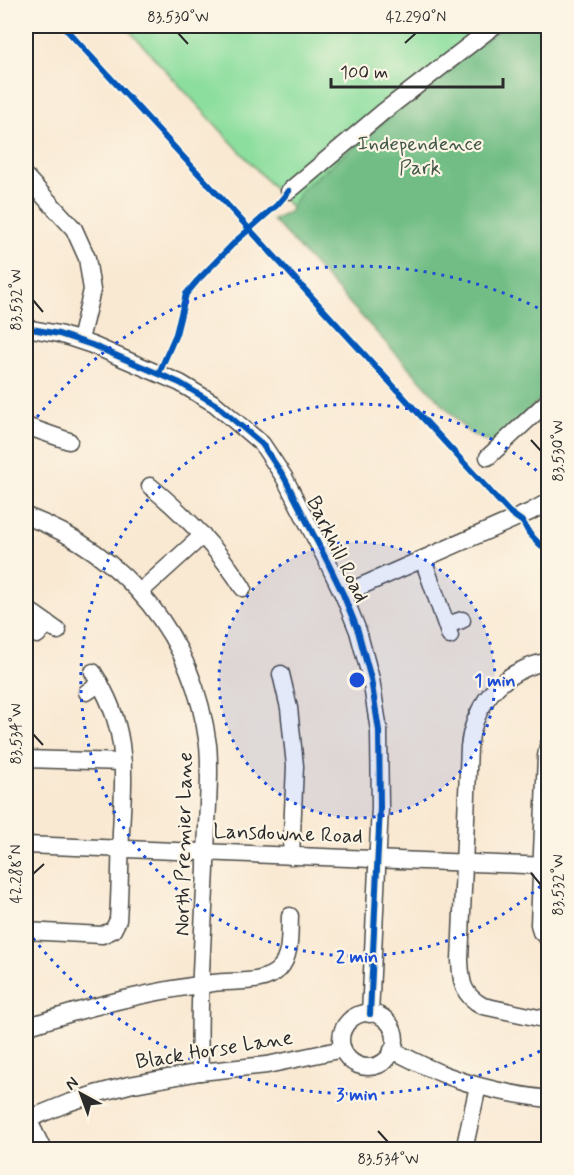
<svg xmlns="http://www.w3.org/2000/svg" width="574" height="1175" font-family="Mynerve,sans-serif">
<rect width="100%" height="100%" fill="#fcf5e5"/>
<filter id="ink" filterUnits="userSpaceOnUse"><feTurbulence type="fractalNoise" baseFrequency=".0167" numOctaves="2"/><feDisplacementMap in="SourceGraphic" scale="12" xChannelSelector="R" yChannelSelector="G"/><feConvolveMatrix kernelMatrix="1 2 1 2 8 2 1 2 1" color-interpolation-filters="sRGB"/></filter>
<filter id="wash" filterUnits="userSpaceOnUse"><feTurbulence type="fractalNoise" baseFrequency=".008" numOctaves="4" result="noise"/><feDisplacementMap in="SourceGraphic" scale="24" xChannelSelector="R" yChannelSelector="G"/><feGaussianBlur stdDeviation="1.35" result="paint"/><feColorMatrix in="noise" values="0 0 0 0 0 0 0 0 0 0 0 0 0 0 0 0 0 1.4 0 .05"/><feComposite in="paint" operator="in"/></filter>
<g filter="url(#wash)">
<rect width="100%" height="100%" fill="#f9e9d3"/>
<path fill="#8cde9e" stroke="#5c8464" stroke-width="1.5" d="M125 26H548V392L501 436Z"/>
<path fill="#71bd85" stroke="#4e7458" stroke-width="1.5" d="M504 26H548V392L493 444 469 433 273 220 289 212 302 189 472 50Z"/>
</g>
<g filter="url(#ink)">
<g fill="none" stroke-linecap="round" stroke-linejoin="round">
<defs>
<g id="minor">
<path d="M26 177 74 229 87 258 92 290 80 340"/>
<path d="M289 191 383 112 494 26"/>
<path d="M26 328 59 334 92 345 180 383 215 404 262 444 284 477 327 561 343 594 358 631 371 679 379 731 380 807 370 1014"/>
<path d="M26 426 69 441"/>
<path d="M488 457 548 401"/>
<path d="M150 486C186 516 218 548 243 588"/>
<path d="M26 516C127 554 194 637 208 745 210 765 209 784 208 804 207 825 206 846 206 868 203 935 198 1004 200 1072"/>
<path d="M423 559 450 636"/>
<path d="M140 592 203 535"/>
<path d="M343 594 530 512 548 502"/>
<path d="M26 609 34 614 58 631"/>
<path d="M447 625 462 620"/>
<path d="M37 635 48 624"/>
<path d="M548 662C541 662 533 665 526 668 492 682 473 712 469 747L460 960C461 982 462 995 483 1006L548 1020"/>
<path d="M281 674 289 708 295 766 291 856"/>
<path d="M87 692 100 683"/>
<path d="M548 746 546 756 539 924 541 932 548 938"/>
<path d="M26 759 123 762"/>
<path d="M26 845 548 866"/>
<path d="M26 931 102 935 113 930 118 920C120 891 120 861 121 832 124 769 129 728 93 672"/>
<circle cx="368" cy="1040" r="27"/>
<path d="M26 1027C87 1007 149 991 213 983 234 980 264 985 279 969 292 956 289 932 290 916"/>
<path d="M392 1050C410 1059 429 1069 448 1076 479 1088 515 1095 548 1099"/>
<path d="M28 1119 43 1150"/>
<path d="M26 1120 68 1103 95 1094 129 1085 200 1072 267 1065 343 1049"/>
<path d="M464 1150 478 1086"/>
</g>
</defs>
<use href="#minor" stroke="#4a4844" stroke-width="19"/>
<use href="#minor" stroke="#fff" stroke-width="16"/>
<defs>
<g id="cycleway">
<path d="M63 26 509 512 523 522 529 533 548 553"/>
<path d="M26 328 59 334 92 345 180 383 215 404 262 444 284 477 327 561 343 594 358 631 371 679 379 731 380 807 370 1014"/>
<path d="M159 373 176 334 186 294 197 281 237 240 277 205 289 191"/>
</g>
</defs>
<use href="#cycleway" stroke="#fcf5e5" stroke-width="10"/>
<use href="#cycleway" stroke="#0057b8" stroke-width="6"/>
</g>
</g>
<path fill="none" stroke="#2b2b2b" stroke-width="2" d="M178 33 188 44M405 43 416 33M33 300 43 312M531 440 541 451M33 734 43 745M531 873 541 885M33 874 44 864M378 1131 388 1142"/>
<circle cx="357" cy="680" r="138" fill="#1d4ed8" fill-opacity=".12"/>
<g fill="none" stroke="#1d4ed8" stroke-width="3" stroke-dasharray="3 6">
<circle cx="357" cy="680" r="138"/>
<path d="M547 880A276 276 0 1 1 547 480"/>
<path d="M548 1047A414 414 0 0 1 26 929M26 431A414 414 0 0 1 548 313"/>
</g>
<g text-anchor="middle" stroke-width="4.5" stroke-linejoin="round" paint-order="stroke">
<g font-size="21" fill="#435848" stroke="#fcf5e5">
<text x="420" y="150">Independence<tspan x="420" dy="24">Park</tspan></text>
</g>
<g font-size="21" fill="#2b2b2b" stroke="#fcf5e5">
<text transform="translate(338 549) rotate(64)" y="7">Barkhill Road</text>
<text transform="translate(288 833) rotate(2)" y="7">Lansdowne Road</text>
<text transform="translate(183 844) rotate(-89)" y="7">North Premier Lane</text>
<text transform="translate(214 1049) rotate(-9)" y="7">Black Horse Lane</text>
</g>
</g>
<circle cx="357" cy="680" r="9" fill="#1d4ed8" stroke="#fcf5e5" stroke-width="3"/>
<g font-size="18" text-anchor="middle" font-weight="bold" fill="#1d4ed8" stroke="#fcf5e5" stroke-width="4.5" stroke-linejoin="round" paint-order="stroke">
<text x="495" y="686">1 min</text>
<text x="357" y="962">2 min</text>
<text x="357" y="1100">3 min</text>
</g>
<rect width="574" height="1175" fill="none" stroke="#fcf5e5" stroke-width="66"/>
<g transform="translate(81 1094) rotate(319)" stroke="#fcf5e5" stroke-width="4.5" paint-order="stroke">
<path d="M0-4.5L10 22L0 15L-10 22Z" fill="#2b2b2b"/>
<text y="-9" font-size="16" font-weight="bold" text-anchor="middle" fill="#2b2b2b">N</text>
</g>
<path d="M331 78v9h172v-9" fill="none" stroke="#2b2b2b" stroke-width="3"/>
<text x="340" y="78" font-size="18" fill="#2b2b2b" stroke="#fcf5e5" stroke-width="4.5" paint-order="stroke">100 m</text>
<rect x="33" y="33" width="508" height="1109" fill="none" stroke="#2b2b2b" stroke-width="2"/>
<g font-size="15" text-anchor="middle" fill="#2b2b2b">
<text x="178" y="22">83.530°W</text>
<text x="416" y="22">42.290°N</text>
<text transform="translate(16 300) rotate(-90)" y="5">83.532°W</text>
<text transform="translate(558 451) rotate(-90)" y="5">83.530°W</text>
<text transform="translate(16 734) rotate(-90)" y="5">83.534°W</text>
<text transform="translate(16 874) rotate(-90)" y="5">42.288°N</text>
<text transform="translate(558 885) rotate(-90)" y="5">83.532°W</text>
<text x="388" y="1164">83.534°W</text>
</g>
</svg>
